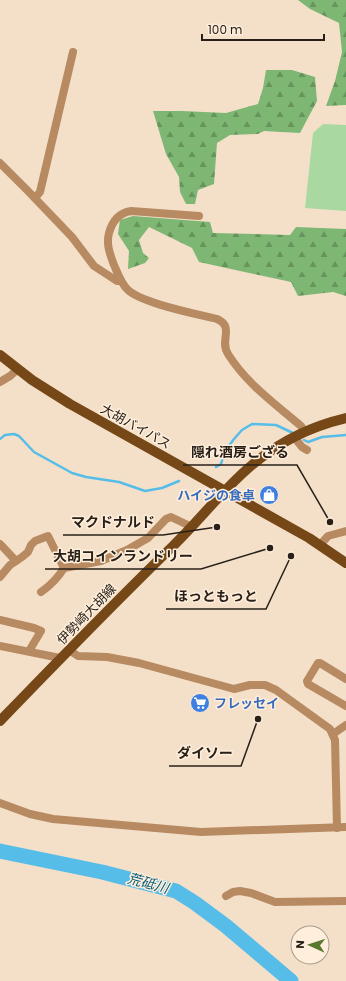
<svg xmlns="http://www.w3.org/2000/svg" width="346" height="981" font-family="Poppins,'Noto Sans JP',sans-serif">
<defs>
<pattern id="forest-firs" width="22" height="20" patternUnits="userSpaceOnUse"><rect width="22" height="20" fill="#7eb773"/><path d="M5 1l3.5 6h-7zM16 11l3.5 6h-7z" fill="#67945d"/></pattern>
</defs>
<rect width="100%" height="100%" fill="#f4e0c9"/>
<g fill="url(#forest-firs)">
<path d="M298 0H346V105L326 106 335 81 342 52 339 23 310 9Z"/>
<path d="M266 70H292L315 77 317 101 300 133 264 131 258 134 230 135 217 143 214 184 198 190 195 204H186L180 192 179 177 166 154 153 111H182L226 113 258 104 263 88Z"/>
<path d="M133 216 210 222 213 233 290 235 296 227 346 229V296L333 292 298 296 291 282 199 262 192 248 149 227 139 240 143 253 149 258 145 263 128 269 129 251 118 234 120 220Z"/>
</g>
<path fill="#a9d8a0" d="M323 124 346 125V211L305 208 313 133Z"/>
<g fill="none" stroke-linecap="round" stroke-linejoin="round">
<g stroke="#56bde8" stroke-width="2.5">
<path d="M0 439 5 435 14 434 19 436 34 452 72 473 86 477 119 482 145 491 162 488 179 481"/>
<path d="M304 440 308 442 322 437 346 435"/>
<path d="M216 467 221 464 225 451 234 439 242 430 252 424 276 425 293 433"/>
</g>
<path stroke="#56bde8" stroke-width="15" d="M0 851 102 872 176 891 195 903 226 926 291 981"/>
<g stroke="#b78a62" stroke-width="8">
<path d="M0 163 27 190 72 237 94 266 117 281H121"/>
<path d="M35 198 40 192 73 52"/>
<path d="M199 216 131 211C119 213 112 222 109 233 106 245 110 254 114 265 118 274 121 283 127 289 140 303 197 314 217 319 235 327 219 341 228 354 246 383 275 404 301 426L305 432"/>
<path d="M0 382 10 376 18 369"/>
<path d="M294 437 302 447 307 450"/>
<path d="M0 544 16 561"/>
<path d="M320 545 328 536 346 531"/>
<path d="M0 577 10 565 22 557 28 552 31 545 35 541 48 536 64 568"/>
<path d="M41 592C51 585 58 578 64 568L101 561 127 550 148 538 166 519 171 517 192 527"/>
<path d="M0 620 34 628 41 631 29 651"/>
<path d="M0 646 60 658"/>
<path d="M69 650 78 656 107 657 139 663 234 689 250 685H265L276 690 330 729 335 740 337 828"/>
<path d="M346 679 320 663H318L307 681 308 684 346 706"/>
<path d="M333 734 346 725"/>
<path d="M0 803 30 814 53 819 201 832 346 827"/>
<path d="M226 896 233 892 240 891 251 893 275 902 346 901"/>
</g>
<g stroke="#764817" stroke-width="10">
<path d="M0 355 32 380 70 404 309 538 346 563"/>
<path d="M0 721C57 662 114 603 173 546 200 520 223 489 252 465 279 442 312 426 346 418"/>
</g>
</g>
<defs>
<symbol id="shop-disc" viewBox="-11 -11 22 22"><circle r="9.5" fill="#3f7fe0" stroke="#feeedb"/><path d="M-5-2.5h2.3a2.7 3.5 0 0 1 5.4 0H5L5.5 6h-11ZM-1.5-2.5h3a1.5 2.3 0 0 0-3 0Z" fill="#fff"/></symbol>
<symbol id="supermarket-disc" viewBox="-11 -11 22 22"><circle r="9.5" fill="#3f7fe0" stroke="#feeedb"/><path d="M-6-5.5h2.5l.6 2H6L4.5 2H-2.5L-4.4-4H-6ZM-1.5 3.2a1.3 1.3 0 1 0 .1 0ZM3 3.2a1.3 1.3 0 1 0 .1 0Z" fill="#fff"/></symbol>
</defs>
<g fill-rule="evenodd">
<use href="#shop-disc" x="258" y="484" width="22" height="22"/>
<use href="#supermarket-disc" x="189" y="692" width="22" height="22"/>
</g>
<g text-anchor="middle" stroke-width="3" stroke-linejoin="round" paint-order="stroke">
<g font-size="13" fill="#282018" stroke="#feeedb">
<text transform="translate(136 426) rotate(29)" y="5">大胡バイパス</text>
<text transform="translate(86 614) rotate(-46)" y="5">伊勢崎大胡線</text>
</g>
<g font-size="13" font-weight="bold" fill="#366cbe" stroke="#feeedb" text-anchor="end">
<text x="255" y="500">ハイジの食卓</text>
<text x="214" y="708" text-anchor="start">フレッセイ</text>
</g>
<g font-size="14" font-style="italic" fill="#075d7a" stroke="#feeedb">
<text transform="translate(148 883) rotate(15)" y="5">荒砥川</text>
</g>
</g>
<path fill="none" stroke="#282018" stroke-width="1.5" d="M330 522L297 465H183M217 527L163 535H63M270 548L201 569H45M291 556L266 609H166M258 719L241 766H169"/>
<g fill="#282018" stroke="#feeedb" stroke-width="1.5">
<circle cx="330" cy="522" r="4"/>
<circle cx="217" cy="527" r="4"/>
<circle cx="270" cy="548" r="4"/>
<circle cx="291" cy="556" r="4"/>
<circle cx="258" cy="719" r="4"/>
</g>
<g font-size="14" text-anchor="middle" font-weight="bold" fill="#282018" stroke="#feeedb" stroke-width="3" stroke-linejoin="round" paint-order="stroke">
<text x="240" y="457">隠れ酒房ござる</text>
<text x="113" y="527">マクドナルド</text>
<text x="123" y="561">大胡コインランドリー</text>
<text x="216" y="601">ほっともっと</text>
<text x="205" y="758">ダイソー</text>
</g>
<g transform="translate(310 945) rotate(273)"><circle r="19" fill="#feeedb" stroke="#a89c8d"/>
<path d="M0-3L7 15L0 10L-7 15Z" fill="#57782f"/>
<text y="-6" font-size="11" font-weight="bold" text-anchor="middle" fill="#282018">N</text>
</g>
<path d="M202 34v6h122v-6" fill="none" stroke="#282018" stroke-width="2"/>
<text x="208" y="34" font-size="12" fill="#282018" stroke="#feeedb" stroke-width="3" paint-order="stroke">100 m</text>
</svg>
